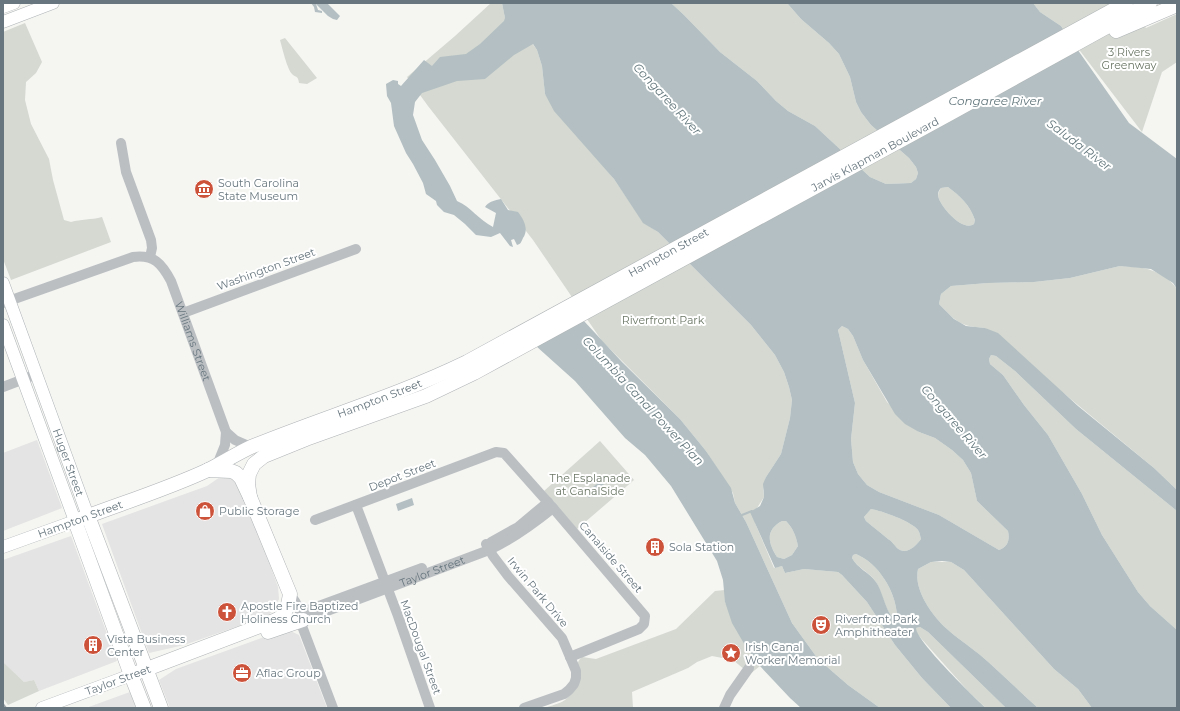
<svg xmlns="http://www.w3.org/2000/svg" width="1180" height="711" font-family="Montserrat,sans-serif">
<rect width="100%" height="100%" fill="#f5f5f2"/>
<g fill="#e3e4e3">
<path d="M37 440 62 508 3 531V453Z"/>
<path d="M223 475 239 481 278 587 279 599 271 613 265 617 184 645 149 653 102 524 207 486Z"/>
<path d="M71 536 117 661 39 691 34 680 24 682 3 662V560Z"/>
<path d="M286 629 299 635 327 708H170L159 680 176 669Z"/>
<path d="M130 692 136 708H86Z"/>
</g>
<g fill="#d5d9d2">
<path d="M491 3H502L505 18 524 32 537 50 542 66 545 94 614 179 643 222 658 232 751 325 775 355 784 372 789 387 792 400 790 418 781 454 766 477 763 490 764 497 757 508 755 523 774 568 782 566 785 573 804 569 838 572 842 575 867 602 895 645 922 678 951 708H880L848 685 818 659 792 623 746 522 735 503 733 493 706 451 680 419 602 341 533 240 428 106 407 77 455 36Z"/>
<path d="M671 3H787L801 19 829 43 839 54 850 77 856 102 861 112 871 125 909 158 916 167 918 173 916 179 911 183 886 184 870 177 815 126 788 111 776 101 757 81 720 52 684 15Z"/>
<path d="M1033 3H1126L1146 28 1177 14V62L1162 72 1142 132 1061 26 1040 12Z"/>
<path d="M25 23 42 62 36 73 26 82 25 100 31 124 49 159 53 180 64 220 71 222C81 219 91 220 102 217L111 242 11 280 3 259V32Z"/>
<path d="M285 38 317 78 307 84 299 83C298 75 296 78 292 74 287 69 282 47 280 40Z"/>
<path d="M948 187C960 196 970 205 975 220L974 224C963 232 943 209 939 199 937 195 939 191 941 188Z"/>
<path d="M1120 266C1144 267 1162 269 1177 289V490L1154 468 985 328C959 326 957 322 939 304L941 294 951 286 988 283 1034 282 1070 278Z"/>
<path d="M842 326 848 329 853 336 863 360 887 402 919 432 935 438 952 450 963 460 971 473 977 501 1008 531C1010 540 1008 547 999 550L939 515 879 492 867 485 858 474 853 462 851 439 855 403 838 330Z"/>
<path d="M991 355 996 356 1015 371 1076 429 1177 511V630L1150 606 1138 592 1102 535 1082 494 1048 435 1024 405 1003 375 990 364 989 359Z"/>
<path d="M600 441 634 480 577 529 544 491Z"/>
<path d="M871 509C882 511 911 521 918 530 920 533 920 536 921 539 916 546 906 556 897 548 894 545 892 541 888 539 881 533 873 527 866 521L864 517Z"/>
<path d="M782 521H786C793 528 796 536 798 546L792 555 784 559 777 557C768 543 765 530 782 521Z"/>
<path d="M856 554C878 563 895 590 897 614L892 616C886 611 881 590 876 582 870 572 857 568 852 558L853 555Z"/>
<path d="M931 562H951L964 570 1054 669 1078 689 1092 708H1038C1018 690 999 671 979 654 968 645 947 631 939 621 927 607 914 587 918 569Z"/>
<path d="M725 590V602L746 647 760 666 750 674 733 660 712 656 697 662 688 668 632 692 633 708H544C550 706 559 704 565 700 581 688 571 665 582 657L596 659 676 629 715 591Z"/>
<path d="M920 627 928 632 1006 708H986L968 691 919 636 916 631V628Z"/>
<path d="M3 662 24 682 34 680 39 691 8 705 3 698Z"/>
</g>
<g fill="#b3bfc2" fill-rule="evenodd">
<path d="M311 3H327L340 16 337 20 333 19 328 16 316 4 318 10 322 11V13L315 12 314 7Z"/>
<path d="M502 3H671L684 15 720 52 757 81 776 101 788 111 815 126 870 177 886 184 911 183 916 179 918 173 916 167 909 158 871 125 861 112 856 102 850 77 839 54 829 43 801 19 787 3H1033L1040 12 1061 26 1129 123 1177 159V289L1173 283 1151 269 1120 266 1070 278 1034 282 988 283 951 286 941 294 939 304 954 319 966 326 985 328 998 333 1078 406 1154 468 1177 490V511L1076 429 1015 371 996 356 991 355 989 359 990 364 1003 375 1024 405 1048 435 1082 494 1102 535 1138 592 1150 606 1177 630V708H1092L1078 689 1054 669 964 570 951 562 942 561 931 562 918 569C914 587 927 607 939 621 947 631 968 645 979 654 999 671 1018 690 1038 708H1006L928 632 920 627 916 628C916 641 974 697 986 708H951L922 678 895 645 867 602 842 575 838 572 804 569 785 573 782 566 775 568 750 512 760 506 764 497 763 484 766 477 781 454 790 418 792 400 789 387 784 372 775 355 751 325 658 232 643 223 614 179 554 111 545 94 542 66 537 50 533 44 514 55 485 79 457 81 422 93 415 102 413 115 422 140 435 160 450 186 457 201C471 207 479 220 493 227L496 213 485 207C488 202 495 200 501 199L508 210 518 212C524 220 529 229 523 238 521 242 521 244 517 245L514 239 511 240 513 247 510 246 500 233 491 237 476 235 465 224 454 215 444 212 437 205 436 201 426 194 423 183 413 164 406 153 394 126 391 103 387 96 386 84 393 80 398 81V84L401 86 424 60 432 66 440 57 466 54 480 44 504 21 505 18ZM948 187C960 196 970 205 975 220L974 224C963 232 943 209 939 199 937 195 938 191 941 188ZM842 326 848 329 853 336 863 360 895 414 905 424 919 432 935 438 952 450 963 460 971 473 977 501 1008 531C1010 540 1008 547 999 550L939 515 879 492 867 485 858 474 853 462 851 439 855 403 838 330ZM871 509C882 511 911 521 918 530 920 533 920 536 921 539 916 546 906 556 897 548 894 545 892 541 888 539 881 533 873 527 866 521L864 517ZM782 521H786C793 528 796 536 798 546L792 555 784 559 777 557C768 543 765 530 782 521ZM856 554C878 563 895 590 897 614L892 616C886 611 882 590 876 582 870 573 857 568 852 558L853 555Z"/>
<path d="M583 320 622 362 680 419 706 451 731 488 735 503 746 522 792 623 818 659 848 685 880 708H801L790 698 760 666 746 647 732 623 725 602 723 580 717 561 671 486 645 455 625 438 575 381 536 346Z"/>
<path d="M601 481 604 484 589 498 585 493Z"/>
<path d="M412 498 414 505 398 511 396 504Z"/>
</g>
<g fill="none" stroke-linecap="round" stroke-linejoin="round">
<path stroke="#b3bfc2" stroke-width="2" d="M742 515 752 511"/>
<defs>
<g id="major">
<path d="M3 7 14 3"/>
<path d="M3 22 53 3"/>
<path id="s3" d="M3 283 88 516"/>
<path d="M3 325 75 521 3 547"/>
<path d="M42 708 131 675"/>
</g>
<g id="highway">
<path d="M1116 31 1177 5"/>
<path id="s4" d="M250 497 248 484 249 474 254 464 264 456 306 439 426 396 474 373 949 114 1150 3"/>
<path d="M88 516 161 708"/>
<path d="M268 632 303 620"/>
<path d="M131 675 276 620C287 614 288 606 290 594L250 497 241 478 236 473 231 471 208 470"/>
<path id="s5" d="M144 708 131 675 75 521C119 504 165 490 208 470 222 463 236 454 251 447 322 418 397 396 467 362L1126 3"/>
</g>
</defs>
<use href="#major" stroke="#afb4b6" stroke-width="13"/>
<use href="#highway" stroke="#afb3b5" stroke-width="15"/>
<g stroke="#bbbfc2" stroke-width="10">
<path d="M121 143 126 172 151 240 152 248 150 257"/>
<path id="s1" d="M3 303 133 257C154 254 162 264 171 281L226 432 225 445 217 465"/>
<path d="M183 313 356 249"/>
<path d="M3 387 37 374"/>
<path d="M226 432 235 440 251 447"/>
<path d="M356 505 398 616 430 708"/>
<path d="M315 520 496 452 504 453 553 508 645 616 644 624 639 629 570 657"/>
<path d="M491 542 518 527 548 502"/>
<path d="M486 544 493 556 508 576 562 638 576 671V678L574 684 569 690 564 694 524 708"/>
<path d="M290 594C297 603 303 614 302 626L333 708"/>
<path d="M300 613 422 568"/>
<path id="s2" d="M303 620 489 550C513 539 533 524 553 508"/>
<path d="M724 708 730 695 749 668"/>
</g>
<use href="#major" stroke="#fff" stroke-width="12"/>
<use href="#highway" stroke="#fff" stroke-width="14"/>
<path stroke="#9da4a7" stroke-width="2" stroke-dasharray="6 3" stroke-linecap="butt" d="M3 704 6 708"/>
</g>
<defs>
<symbol id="museum-disc" viewBox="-11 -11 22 22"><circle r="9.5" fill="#cd523a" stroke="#fff"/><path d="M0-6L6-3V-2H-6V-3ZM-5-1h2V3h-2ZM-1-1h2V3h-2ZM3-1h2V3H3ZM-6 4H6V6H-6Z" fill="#fff"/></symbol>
<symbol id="shop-disc" viewBox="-11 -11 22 22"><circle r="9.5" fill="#cd523a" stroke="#fff"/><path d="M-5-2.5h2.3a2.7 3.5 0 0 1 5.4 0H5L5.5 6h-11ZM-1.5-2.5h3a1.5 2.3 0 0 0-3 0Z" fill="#fff"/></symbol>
<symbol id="building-disc" viewBox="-11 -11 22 22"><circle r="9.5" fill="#cd523a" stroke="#fff"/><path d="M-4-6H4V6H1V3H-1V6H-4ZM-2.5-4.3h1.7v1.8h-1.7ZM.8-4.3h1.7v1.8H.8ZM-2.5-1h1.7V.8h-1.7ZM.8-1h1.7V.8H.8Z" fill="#fff"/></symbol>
<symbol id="church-disc" viewBox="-11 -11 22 22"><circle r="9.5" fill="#cd523a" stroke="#fff"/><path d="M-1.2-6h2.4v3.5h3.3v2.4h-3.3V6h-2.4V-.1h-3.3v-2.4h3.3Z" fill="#fff"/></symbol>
<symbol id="theatre-disc" viewBox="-11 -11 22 22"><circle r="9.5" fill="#cd523a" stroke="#fff"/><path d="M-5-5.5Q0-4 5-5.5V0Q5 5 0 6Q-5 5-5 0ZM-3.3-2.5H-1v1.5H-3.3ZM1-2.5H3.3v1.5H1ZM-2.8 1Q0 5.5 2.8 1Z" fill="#fff"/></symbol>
<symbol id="sight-disc" viewBox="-11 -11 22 22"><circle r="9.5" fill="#cd523a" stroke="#fff"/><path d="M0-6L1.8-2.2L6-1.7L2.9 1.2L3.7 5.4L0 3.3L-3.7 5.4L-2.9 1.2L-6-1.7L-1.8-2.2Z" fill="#fff"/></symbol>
<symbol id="office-disc" viewBox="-11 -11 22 22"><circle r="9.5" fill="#cd523a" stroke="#fff"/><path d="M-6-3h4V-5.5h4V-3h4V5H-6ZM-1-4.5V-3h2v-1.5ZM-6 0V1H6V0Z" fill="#fff"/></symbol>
</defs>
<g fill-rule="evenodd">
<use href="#museum-disc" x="193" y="178" width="22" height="22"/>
<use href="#shop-disc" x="194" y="500" width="22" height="22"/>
<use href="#building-disc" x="644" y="536" width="22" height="22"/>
<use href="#church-disc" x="216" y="601" width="22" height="22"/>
<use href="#theatre-disc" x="810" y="614" width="22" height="22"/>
<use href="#building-disc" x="82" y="634" width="22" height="22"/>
<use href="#sight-disc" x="720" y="642" width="22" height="22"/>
<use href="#office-disc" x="231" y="662" width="22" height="22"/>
</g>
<g text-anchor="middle" stroke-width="4" stroke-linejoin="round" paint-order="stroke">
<g font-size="11" fill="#6b7766" stroke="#fff">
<text x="1129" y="56">3 Rivers<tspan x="1129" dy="13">Greenway</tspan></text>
<text x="663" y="324">Riverfront Park</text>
<text x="590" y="482">The Esplanade<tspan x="590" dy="13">at CanalSide</tspan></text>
</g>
<g font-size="11" fill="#68777f" stroke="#fff">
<text dy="4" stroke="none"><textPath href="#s4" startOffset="730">Jarvis Klapman Boulevard</textPath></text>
<text dy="4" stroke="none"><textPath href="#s5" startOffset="852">Hampton Street</textPath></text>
<text transform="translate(266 269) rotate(-20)" y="4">Washington Street</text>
<text dy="4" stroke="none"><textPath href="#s1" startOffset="251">Williams Street</textPath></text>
<text dy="4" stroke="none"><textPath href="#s5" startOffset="528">Hampton Street</textPath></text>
<text dy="4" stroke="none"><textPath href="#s3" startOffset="191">Huger Street</textPath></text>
<text transform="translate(402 475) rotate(-21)" y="4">Depot Street</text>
<text transform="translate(80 519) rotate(-20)" y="4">Hampton Street</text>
<text transform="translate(611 557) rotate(49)" y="4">Canalside Street</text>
<text dy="4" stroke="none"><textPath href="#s2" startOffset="138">Taylor Street</textPath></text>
<text transform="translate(538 592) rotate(50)" y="4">Irwin Park Drive</text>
<text transform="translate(421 647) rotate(70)" y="4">MacDougal Street</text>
<text transform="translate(118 680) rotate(-20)" y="4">Taylor Street</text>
</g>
<g font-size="11" fill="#68777f" stroke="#fff" text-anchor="start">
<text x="218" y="187">South Carolina<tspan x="218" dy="13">State Museum</tspan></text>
<text x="219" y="515">Public Storage</text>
<text x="669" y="551">Sola Station</text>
<text x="241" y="610">Apostle Fire Baptized<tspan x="241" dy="13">Holiness Church</tspan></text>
<text x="835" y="623">Riverfront Park<tspan x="835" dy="13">Amphitheater</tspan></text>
<text x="107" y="643">Vista Business<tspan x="107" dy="13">Center</tspan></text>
<text x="745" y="651">Irish Canal<tspan x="745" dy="13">Worker Memorial</tspan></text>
<text x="256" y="677">Aflac Group</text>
</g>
<g font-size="12" font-style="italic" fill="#63777c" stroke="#fff">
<text transform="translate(667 99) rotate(47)" y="4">Congaree River</text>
<text x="995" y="105">Congaree River</text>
<text transform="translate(1079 145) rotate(37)" y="4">Saluda River</text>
<text transform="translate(643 401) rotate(47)" y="4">Columbia Canal Power Plan</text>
<text transform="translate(954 422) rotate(49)" y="4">Congaree River</text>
</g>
</g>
<rect width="1180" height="711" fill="none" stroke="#68777f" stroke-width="8"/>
</svg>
